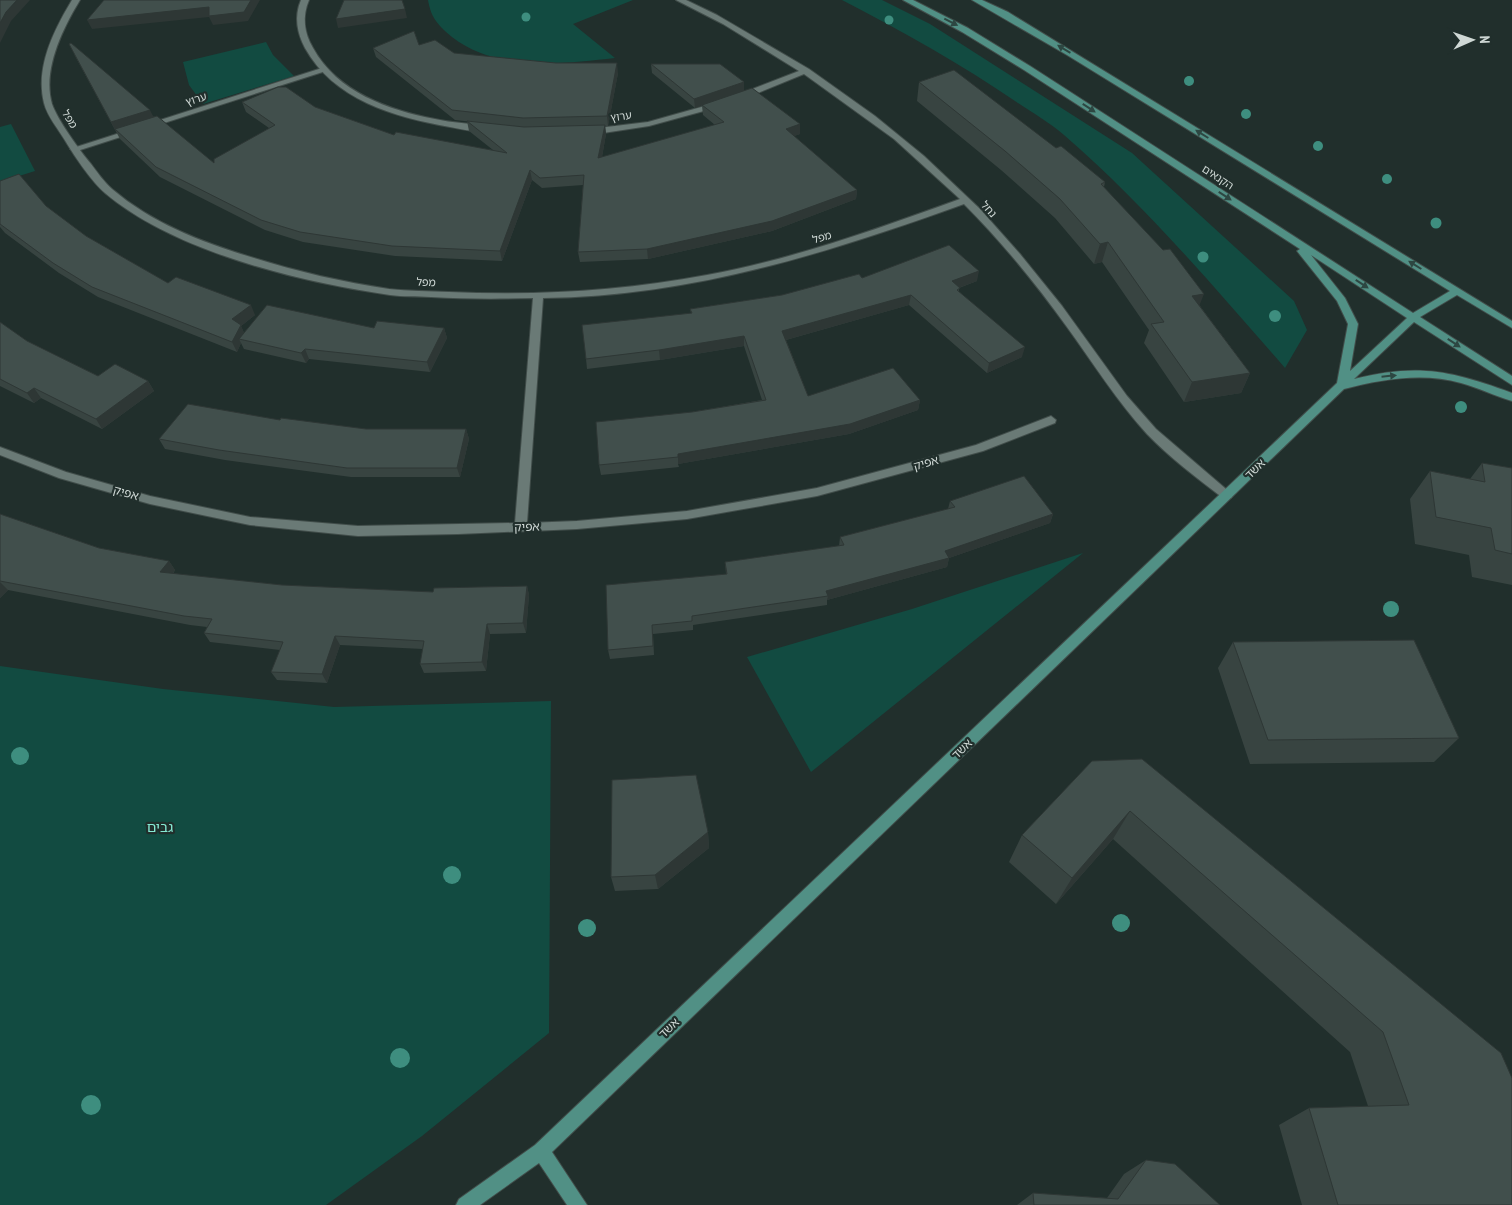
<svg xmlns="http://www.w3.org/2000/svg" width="1512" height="1205" font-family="'PT Sans Narrow','Noto Sans Hebrew',sans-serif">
<rect width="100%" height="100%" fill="#212f2c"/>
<g fill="#124b41">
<path d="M428 0H633L573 24 615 58C562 64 497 72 452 37 438 25 431 18 428 0Z"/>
<path d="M842 0H882L930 24 1132 153 1294 301 1307 330 1285 368C1215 288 1145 205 1064 135 1050 123 1033 113 1018 103 961 64 902 31 842 0Z"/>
<path d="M266 42 273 55 294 76 203 104 189 85 183 62Z"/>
<path d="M11 124 35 171 0 182V127Z"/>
<path d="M1083 553 811 772 747 657 912 609Z"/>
<path d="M0 666 163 689 334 707 551 701 549 1033 422 1136 326 1205H0Z"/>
</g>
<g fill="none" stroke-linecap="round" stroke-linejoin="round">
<defs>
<path id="lane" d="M322 68 329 70 77 151 70 149Z"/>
<g id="street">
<path d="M72 0H80C63 28 42 70 52 104 57 119 80 151 91 164 97 172 104 182 112 189 153 224 204 243 254 258 298 272 343 282 389 289 408 291 429 291 449 292 535 296 622 291 707 275 794 259 877 229 960 199L894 139 804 74 743 99H737V95L799 71 723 24 676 0H686L717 15 809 69 875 116 924 156 980 209 1020 254 1062 306 1127 396 1156 429 1233 495 1231 498H1223C1197 478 1170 458 1147 434 1117 401 1093 363 1067 327 1036 284 1002 242 964 204 828 253 689 297 543 298L527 523 577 521 687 511 817 488 976 445 1051 416 1056 420 1055 423 983 451 817 496 687 519 577 529 458 534 358 536 250 525 150 504 59 478 0 455V447L66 472 150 496 250 517 358 526 515 523 533 298C499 299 465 299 431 297 417 296 403 297 390 295 300 282 175 252 105 193 92 182 75 157 66 142 59 130 47 116 44 103 35 67 54 30 72 0Z"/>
<path d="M301 0H309C302 16 304 33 313 48 337 92 388 110 435 119 452 123 471 123 488 127V131C476 133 462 129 450 127 394 117 334 100 305 48 297 33 294 16 301 0Z"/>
<path d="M719 102H722V106L649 126 590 135 586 132 590 129 648 122Z"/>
</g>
<path id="secondary" d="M903 0H913L968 28 1030 66 1413 313 1450 291 1067 55 972 0H982L1008 12 1512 321V328L1457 295 1420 317 1512 376V385L1414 322 1354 379C1419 363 1451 371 1512 393V401C1495 396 1479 388 1461 383 1423 372 1382 379 1344 389L552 1152 587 1205H567L539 1163 480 1205H456L459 1199 535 1145 1337 383 1348 324 1337 301 1297 251 1300 249 1024 70 962 32ZM1311 255 1407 318 1350 371 1358 324 1345 298Z"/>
</defs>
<use href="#lane" stroke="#414d4a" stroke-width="2"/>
<use href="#street" stroke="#414d4a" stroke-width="2"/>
<use href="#secondary" stroke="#414d4a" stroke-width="2"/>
<use href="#lane" fill="#6a7a76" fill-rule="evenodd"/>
<use href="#street" fill="#6a7a76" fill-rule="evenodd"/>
<use href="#secondary" fill="#519085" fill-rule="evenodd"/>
</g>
<g fill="#3e8e7f">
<circle cx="526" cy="17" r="4.5"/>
<circle cx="889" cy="20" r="4.5"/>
<circle cx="1189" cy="81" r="5"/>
<circle cx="1246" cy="114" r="5"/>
<circle cx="1318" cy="146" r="5"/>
<circle cx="1387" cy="179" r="5"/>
<circle cx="1436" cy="223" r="5.5"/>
<circle cx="1203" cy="257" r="5.5"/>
<circle cx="1275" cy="316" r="6"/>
<circle cx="1461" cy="407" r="6"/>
<circle cx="1391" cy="609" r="8"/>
<circle cx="20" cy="756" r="9"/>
<circle cx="452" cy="875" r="9"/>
<circle cx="1121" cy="923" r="9"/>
<circle cx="587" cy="928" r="9"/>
<circle cx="400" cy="1058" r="10"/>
<circle cx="91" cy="1105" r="10"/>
</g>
<g fill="#384441">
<path d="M419 45 454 53 618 73 608 126H605L606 134 602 157 715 125 703 115 702 106 695 108 652 73 651 64 744 82V91L800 134 794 136 857 190 856 199 772 231 648 259 580 262 578 252 583 185 542 188 532 180 502 261 395 256 303 242 265 230 160 177 120 139 74 54 154 117 214 163 269 128 246 112 242 102 315 107 394 135 493 150 469 131 467 121 482 123 455 120 376 57 373 48Z"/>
<path d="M919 82 1056 148 1105 182 1104 187 1200 306 1250 373 1241 393 1184 402 1144 343 1149 330 1102 262 1094 264 1055 218 1001 170 917 101Z"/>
<path d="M0 181 46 206 86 236 168 283 255 315 241 326 244 333 374 328H444L447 338 430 372 309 359 306 363 244 349 241 343 237 352 98 297 59 273 5 233 0 227Z"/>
<path d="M862 278 977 281 959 288V292L1022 357 987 373 909 305 786 340 808 396 920 400 918 410 849 434 678 464 679 467 601 475 599 465 692 412 762 400 744 346 660 360 587 369 586 359 691 313 690 309 782 295Z"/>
<path d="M0 322 27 341 98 376 148 381 154 391 102 429 41 398 34 403 0 386Z"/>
<path d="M280 420 366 429H466L469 439 460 477H351L225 460 165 449 159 439Z"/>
<path d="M1482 463 1512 468V585L1472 577 1469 555 1415 544 1410 499 1430 471 1470 479Z"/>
<path d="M950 501 1053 514 1050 523 949 558 947 567 827 600V605L693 625V630L653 634 654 655 610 659 608 650 726 574 725 562 839 546 840 537 948 509Z"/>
<path d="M0 514 99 548 169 561 175 570 173 574 282 585 433 592 527 586 529 595 526 633 490 634 486 671 424 673 420 664 423 649 340 645 327 683 277 680 271 672 280 650 210 642 204 633 207 627 190 625 8 590 0 598Z"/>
<path d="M1233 642 1459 738 1434 762 1250 764 1218 668Z"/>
<path d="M1092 761 1501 1053 1512 1205H1302L1279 1125 1309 1108 1368 1106 1350 1052 1113 839 1056 904 1009 862 1022 835Z"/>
<path d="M708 832 709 848 658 889 615 891 611 877Z"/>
<path d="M1146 1160 1220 1205H1017L1033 1193 1107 1198 1124 1174Z"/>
</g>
<g fill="#2e3735">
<path d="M17 0H30L11 21 0 43V23L6 12Z"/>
<path d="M251 0H260L248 21 213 25 209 17 92 29 87 20Z"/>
<path d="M405 9 407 18 338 28 336 19Z"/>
<path d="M617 63 618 73 608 126 607 116Z"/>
<path d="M744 82V91L695 108 694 99Z"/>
<path d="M150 110 155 120 115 129 116 132 111 122Z"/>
<path d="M800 124V134L786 139V129Z"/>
<path d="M605 125 606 134 600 168 598 158Z"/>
<path d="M530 170 532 180 502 261 500 251Z"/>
<path d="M857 190 856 199 772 231 648 259 647 249Z"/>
<path d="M1108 242 1102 262 1094 264 1100 244Z"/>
<path d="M979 271 977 281 950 291 952 281Z"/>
<path d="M1204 294 1196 314 1192 296Z"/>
<path d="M911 295 909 305 782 341V331Z"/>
<path d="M251 305 255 315 241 326 245 335 239 339 241 343 237 352 232 342V319Z"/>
<path d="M444 328 447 338 430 372 427 362Z"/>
<path d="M744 336V346L660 360 659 350Z"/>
<path d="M1025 347 1022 357 987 373 989 363Z"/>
<path d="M305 349 309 359 306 363 301 353Z"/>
<path d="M1250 373 1241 393 1184 402 1192 382Z"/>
<path d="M148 381 154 391 102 429 96 419Z"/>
<path d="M34 388 41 398 34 403 27 393Z"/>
<path d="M920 400 918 410 849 434 678 464V454Z"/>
<path d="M466 429 469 439 460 477 457 468Z"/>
<path d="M1053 514 1050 523 949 558 947 567 827 600 828 596 826 591Z"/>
<path d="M169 561 175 570 167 582 160 572Z"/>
<path d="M0 582 8 590 0 598Z"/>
<path d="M527 586 529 595 526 633 523 623Z"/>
<path d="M487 624 490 634 486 671 482 662Z"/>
<path d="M335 636 340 645 327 683 322 674Z"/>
<path d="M1130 811 1113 839 1056 904 1072 878Z"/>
<path d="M708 832 709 848 658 889 655 875Z"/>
</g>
<g fill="#414f4c" stroke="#2e3735">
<path d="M0 0H17L6 12 0 23Z"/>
<path d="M104 0H251L244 12 209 16V7L87 20Z"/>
<path d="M344 0H402L405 9 336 19Z"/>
<path d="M414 31 419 45 435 40 454 53 556 63H617L607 116 523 118 452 110 373 48Z"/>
<path d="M71 43 150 110 111 122 69 44Z"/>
<path d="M651 64H720L744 82 694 99Z"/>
<path d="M954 70 1056 148 1061 146 1105 182 1101 184 1163 250 1170 249 1204 294 1192 296 1250 373 1192 382 1151 324 1164 322 1108 242 1100 244 1060 199 1005 151 919 82Z"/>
<path d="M278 87H286L315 107 394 135 396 132 507 153 467 121 524 127 605 125 598 158 724 122 702 105 752 88 800 124 786 129 857 190 772 221 647 249 578 252 584 175 540 178 530 170 500 251 392 246 300 232 261 220 156 167 115 129 157 116 214 163V159L275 125 242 102Z"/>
<path d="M19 174 46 206 86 236 168 283 176 277 251 305 232 319 241 325 232 342 92 287 53 263 0 224V181Z"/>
<path d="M949 245 979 271 952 281 960 288 957 290 1025 347 989 363 911 295 782 331 808 396 893 368 920 400 850 424 678 454V457L599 465 596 422 692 412 766 400 744 336 659 350 586 359 582 325 692 313 690 309 782 295 859 274 862 278Z"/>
<path d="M267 305 374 328 377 321 444 328 427 362 305 349 301 353 239 339Z"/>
<path d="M0 322 27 341 98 376 115 364 148 381 96 419 34 388 27 393 0 379Z"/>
<path d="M188 404 280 420 281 418 366 429H466L457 468H347L219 450 159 439Z"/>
<path d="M1482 463 1512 468V554L1495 550 1491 528 1436 517 1430 471 1485 482Z"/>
<path d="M1024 476 1053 514 945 551 949 558 826 591 828 596 692 616V621L652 625 653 646 608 650 606 585 727 574 725 562 844 545 840 537 955 507 950 501Z"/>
<path d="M0 514 99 548 169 561 160 572 282 585 433 592 434 588 527 586 523 623 487 624 482 662 420 664 424 641 335 636 322 674 271 672 283 642 204 633 212 619 184 616 0 581Z"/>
<path d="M1414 640 1459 738 1268 740 1233 642Z"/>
<path d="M1142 759 1501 1053 1512 1078V1205H1338L1309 1108 1409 1105 1383 1032 1130 811 1072 878 1022 835 1092 761Z"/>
<path d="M696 775 708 832 655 875 611 877 612 780Z"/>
<path d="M1146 1160 1175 1164 1220 1205H1034L1033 1193 1118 1199Z"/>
</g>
<defs><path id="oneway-solid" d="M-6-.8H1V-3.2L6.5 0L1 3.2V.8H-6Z" transform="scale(1.25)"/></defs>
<g fill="#2d4742">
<use href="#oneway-solid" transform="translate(951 22) rotate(27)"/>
<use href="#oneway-solid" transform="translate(1064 49) rotate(-149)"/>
<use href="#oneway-solid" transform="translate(1089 108) rotate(33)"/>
<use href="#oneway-solid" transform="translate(1202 134) rotate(-148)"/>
<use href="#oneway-solid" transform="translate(1225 196) rotate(33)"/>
<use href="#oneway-solid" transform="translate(1415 265) rotate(-148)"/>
<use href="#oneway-solid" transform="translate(1362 284) rotate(33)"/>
<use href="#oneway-solid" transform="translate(1454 343) rotate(33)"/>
<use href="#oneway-solid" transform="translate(1389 376) rotate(-6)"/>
</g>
<g text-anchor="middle" stroke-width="4.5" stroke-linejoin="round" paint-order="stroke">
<g font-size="11" fill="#cfd8d5" stroke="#212f2c">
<text transform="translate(196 99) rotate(-17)" y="4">ערוץ</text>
<text transform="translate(621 116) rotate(-8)" y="4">ערוץ</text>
<text transform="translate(70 119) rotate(59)" y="4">מפל</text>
<text transform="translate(1218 177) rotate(33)" y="4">הקנאים</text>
<text transform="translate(989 209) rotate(49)" y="4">נחל</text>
<text transform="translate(822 237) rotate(-16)" y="4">מפל</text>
<text transform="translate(426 282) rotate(3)" y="4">מפל</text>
</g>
<g font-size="12" fill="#cfd8d5" stroke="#212f2c">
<text transform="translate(926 463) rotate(-16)" y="4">אפיק</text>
<text transform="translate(1255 469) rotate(-44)" y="4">אשד</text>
<text transform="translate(126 493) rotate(16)" y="4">אפיק</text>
<text transform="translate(527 527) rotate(-2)" y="4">אפיק</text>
<text transform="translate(962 749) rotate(-44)" y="4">אשד</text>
<text transform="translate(669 1028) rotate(-44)" y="4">אשד</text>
</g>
<g font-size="14" fill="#85ead4" stroke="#212f2c">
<text x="160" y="832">גבים</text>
</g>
</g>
<g transform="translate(1472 40) rotate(88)" stroke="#212f2c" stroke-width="4" paint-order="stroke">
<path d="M0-4L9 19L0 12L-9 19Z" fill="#cfd8d5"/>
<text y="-8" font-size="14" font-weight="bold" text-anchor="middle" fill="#cfd8d5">N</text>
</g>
</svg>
